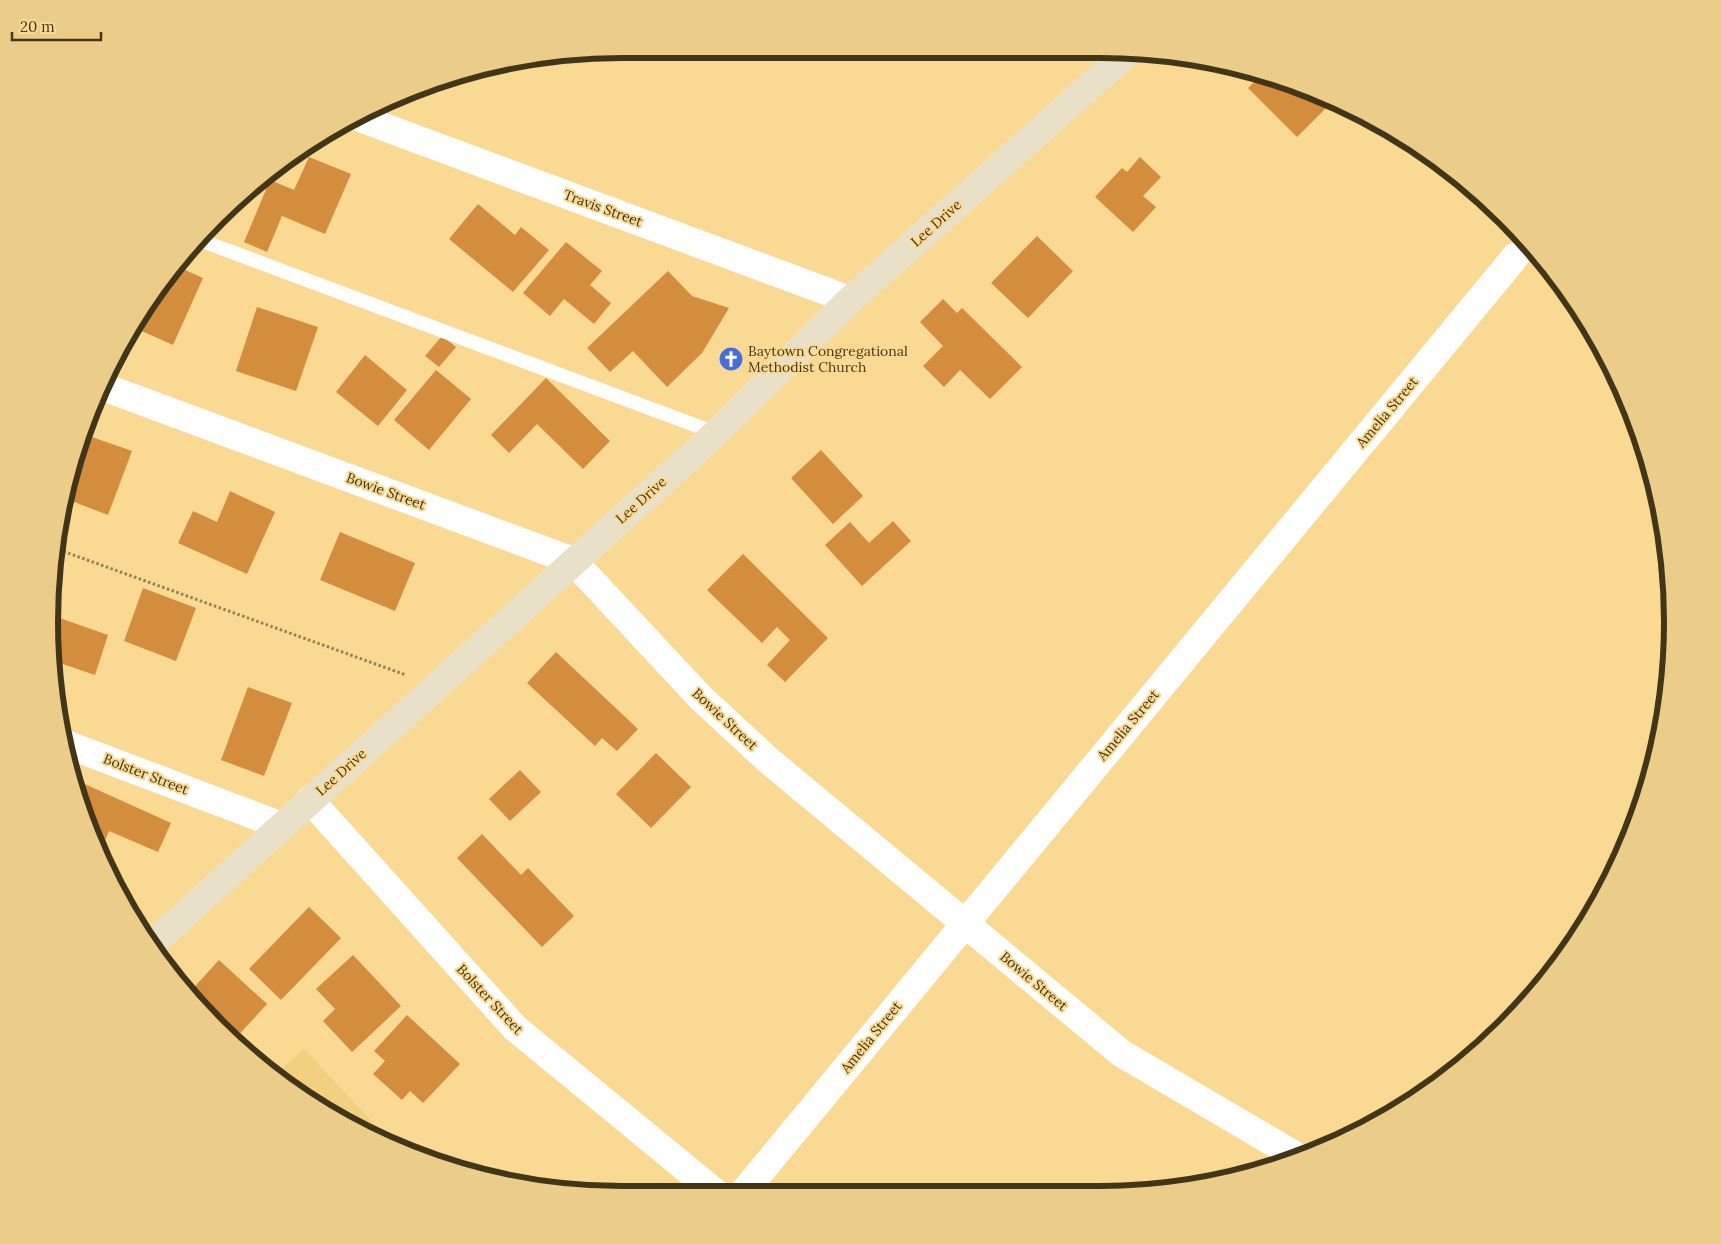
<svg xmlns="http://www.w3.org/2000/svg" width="1721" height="1244" font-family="Lora,serif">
<rect width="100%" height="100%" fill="#fada93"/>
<path fill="#f3cf80" d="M304 1049 395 1146 368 1136 273 1077Z"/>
<g fill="#d48d3c">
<path d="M1261 75 1318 92 1334 100 1297 137 1248 88Z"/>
<path d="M309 157 351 174 325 234 282 216 267 252 244 242 270 180 294 190Z"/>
<path d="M1140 157 1161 177 1143 196 1156 207 1133 232 1095 197 1122 168 1127 172Z"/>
<path d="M478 204 515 235 521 227 549 250 513 292 449 239Z"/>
<path d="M1037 236 1073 271 1028 318 991 283Z"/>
<path d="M566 242 602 271 590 285 611 303 594 324 564 299 550 316 523 293Z"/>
<path d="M176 266 203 278 173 345 135 328Z"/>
<path d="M668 271 692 296 729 308 702 353 667 387 633 351 610 372 587 348Z"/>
<path d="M943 299 957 313 962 308 1022 367 990 399 960 370 944 387 923 366 943 346 920 322Z"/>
<path d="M257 307 318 327 296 391 236 371Z"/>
<path d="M442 336 456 347 439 367 425 356Z"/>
<path d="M365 355 407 390 378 426 336 392Z"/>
<path d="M436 370 471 399 429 450 394 420Z"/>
<path d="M546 378 610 441 583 469 537 424 509 453 491 435Z"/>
<path d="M92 437 132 451 108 515 69 500Z"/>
<path d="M821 450 863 496 833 524 791 478Z"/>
<path d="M230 491 275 512 247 574 178 543 193 511 217 522Z"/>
<path d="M893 521 911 541 862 586 825 545 850 522 869 543Z"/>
<path d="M340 532 415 563 395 611 320 580Z"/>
<path d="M743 554 828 638 785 682 767 665 790 640 777 627 762 643 707 590Z"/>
<path d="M143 588 196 608 176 661 124 641Z"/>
<path d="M54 616 108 635 95 675 54 661Z"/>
<path d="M556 652 638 729 617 751 602 738 595 746 527 683Z"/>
<path d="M248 687 292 703 264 776 221 760Z"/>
<path d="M656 753 691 787 651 828 616 794Z"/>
<path d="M520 770 541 792 510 821 489 799Z"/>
<path d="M78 781 171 823 158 852 109 831 99 855 92 842Z"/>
<path d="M482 834 521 875 528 868 574 916 542 947 457 858Z"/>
<path d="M309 907 341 938 281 1000 249 969Z"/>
<path d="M353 955 401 1006 352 1052 323 1021 335 1009 316 989Z"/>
<path d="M219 960 267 1004 234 1040 187 995Z"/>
<path d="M407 1015 460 1064 423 1103 410 1091 402 1100 373 1074 385 1061 374 1051Z"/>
</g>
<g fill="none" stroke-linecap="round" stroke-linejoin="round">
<path stroke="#968050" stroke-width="3" stroke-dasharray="2.5 2.5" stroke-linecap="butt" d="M54 548 406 675"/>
<path stroke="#fff" stroke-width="14" d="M197 239 716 433"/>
<g stroke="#fff" stroke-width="28">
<path d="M357 117 850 300"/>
<path d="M101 386 573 561 700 697 768 760 1121 1053 1298 1157"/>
<path d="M66 744 282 826"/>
<path d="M310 800 515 1028 716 1193"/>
<path d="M743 1193 1515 257"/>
</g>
<path stroke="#e9e0c8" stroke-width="28" d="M151 945 716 433 850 300 1128 52"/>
</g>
<defs>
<symbol id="church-disc" viewBox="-11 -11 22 22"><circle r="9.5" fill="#446ee0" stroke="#fada93"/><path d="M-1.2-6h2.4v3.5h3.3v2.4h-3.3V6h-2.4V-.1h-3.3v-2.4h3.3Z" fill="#fff"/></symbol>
</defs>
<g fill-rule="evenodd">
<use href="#church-disc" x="717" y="345" width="28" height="28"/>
</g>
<g text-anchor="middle" stroke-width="4" stroke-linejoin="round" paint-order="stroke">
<g font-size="14" fill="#433618" stroke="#fada93">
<text transform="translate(603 208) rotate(20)" y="5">Travis Street</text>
<text transform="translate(936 223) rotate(-42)" y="5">Lee Drive</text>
<text transform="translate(1387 412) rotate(-50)" y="5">Amelia Street</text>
<text transform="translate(386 491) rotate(20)" y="5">Bowie Street</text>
<text transform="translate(641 500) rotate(-42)" y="5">Lee Drive</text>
<text transform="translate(725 719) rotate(43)" y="5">Bowie Street</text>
<text transform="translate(1128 725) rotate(-50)" y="5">Amelia Street</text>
<text transform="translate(341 772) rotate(-42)" y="5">Lee Drive</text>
<text transform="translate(146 774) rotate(21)" y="5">Bolster Street</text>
<text transform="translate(1034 981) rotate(40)" y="5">Bowie Street</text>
<text transform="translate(490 999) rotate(47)" y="5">Bolster Street</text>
<text transform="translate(871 1037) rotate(-51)" y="5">Amelia Street</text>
</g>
<g font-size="14" fill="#433618" stroke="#fada93" text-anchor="start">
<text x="748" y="356">Baytown Congregational<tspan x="748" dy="16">Methodist Church</tspan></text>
</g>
</g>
<path d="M0 0H1721V1244H0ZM622 58H1100A564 564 0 0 1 1664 622V622A564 564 0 0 1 1100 1186H622A564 564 0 0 1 58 622V622A564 564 0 0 1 622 58Z" fill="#ebcd89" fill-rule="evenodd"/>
<path fill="none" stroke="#433618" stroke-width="6" d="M622 58H1100A564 564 0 0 1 1664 622V622A564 564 0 0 1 1100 1186H622A564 564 0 0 1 58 622V622A564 564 0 0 1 622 58Z"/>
<path d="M12 32v8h89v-8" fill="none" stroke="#433618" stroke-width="2.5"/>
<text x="20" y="32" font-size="15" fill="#433618" stroke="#fada93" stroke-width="4" paint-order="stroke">20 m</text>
</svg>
